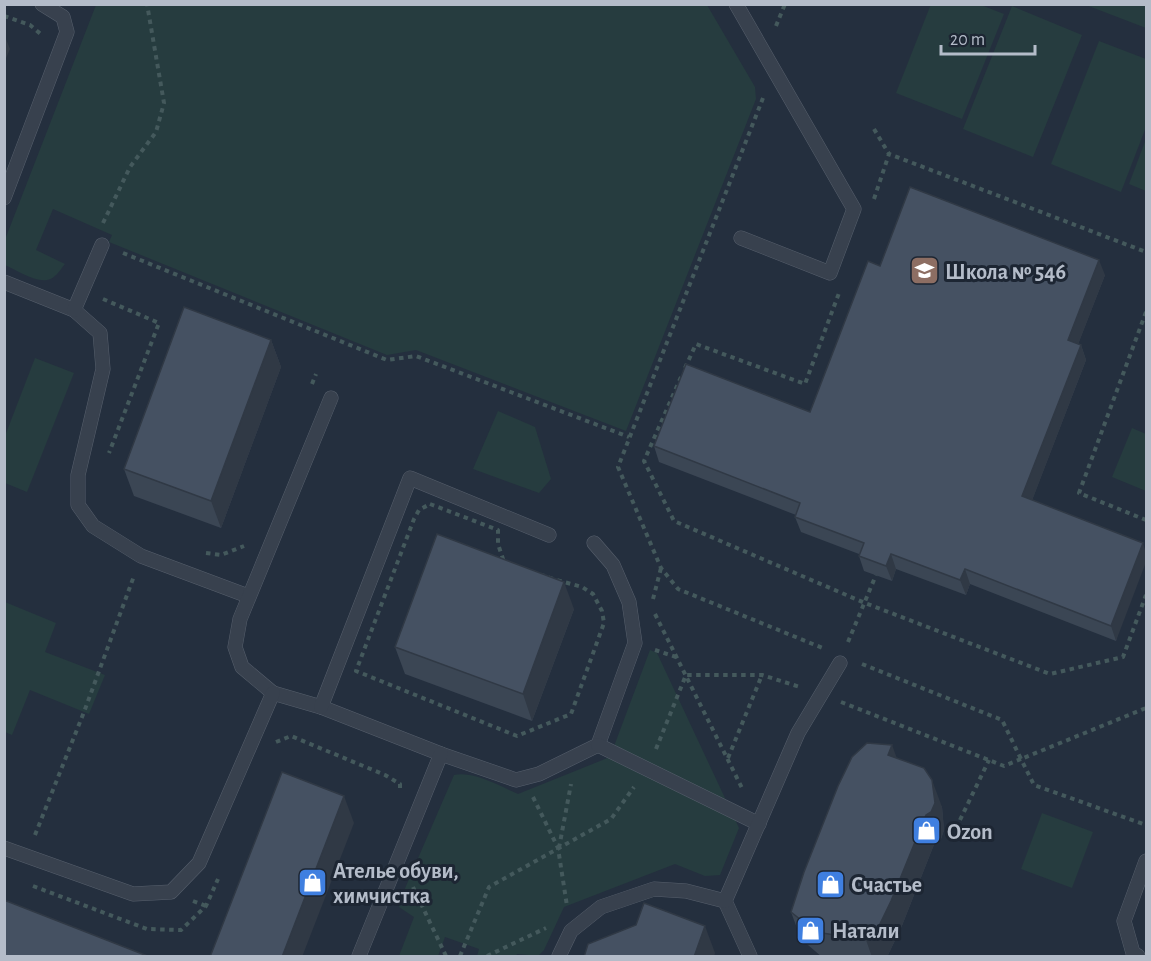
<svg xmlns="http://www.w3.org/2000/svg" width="1151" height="961" font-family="'Alegreya Sans',sans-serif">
<rect width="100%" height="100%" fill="#242f3e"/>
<g fill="#263c3f">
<path d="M931 4 981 5 1004 14 962 119 896 93Z"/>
<path d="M96 5H707L755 87 756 99 626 431 416 350 387 355 109 242 112 235 53 209 36 250 65 264C60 270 55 279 47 280 34 282 16 270 5 265L6 237Z"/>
<path d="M1086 5H1146V28Z"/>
<path d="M1012 6 1082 35 1033 157 963 129Z"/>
<path d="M1099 41 1146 59V127L1121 192 1051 164Z"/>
<path d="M1146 139V191L1129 184Z"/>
<path d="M35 358 74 373 27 492 5 483V436Z"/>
<path d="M498 411 535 427 551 479 539 493 473 469Z"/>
<path d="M1132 428 1146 434V491L1112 477Z"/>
<path d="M5 602 56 623 45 652 105 675 89 714 30 690 12 735 5 732Z"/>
<path d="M650 650 657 653 739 828 720 875 705 876 675 864 564 907 544 950 538 956 517 954 516 956H477L479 949 445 937 438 956H399L414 917 399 907 400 900 454 775C475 771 499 786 518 794L610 757Z"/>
<path d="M1042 813 1093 832 1072 888 1021 869Z"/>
</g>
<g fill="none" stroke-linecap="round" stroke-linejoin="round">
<defs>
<g id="lane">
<path d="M736 4 854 209 830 273 741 238"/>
<path d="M4 198 67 32 63 17 42 4"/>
<path d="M4 282 74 310 100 333 103 369 78 475V505L93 526 141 556 248 596"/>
<path d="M74 310 102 245"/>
<path d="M331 398 240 619 235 647 242 667 273 693 321 707 441 754 516 780 539 774 598 745 635 643 629 602 613 565 594 543"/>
<path d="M321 707 410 478 549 535"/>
<path d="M598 745 759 824"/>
<path d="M4 848 133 894 171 892 199 863 273 693"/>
<path d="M725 901 750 956"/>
<path d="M359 956 441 754"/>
<path d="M559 956 571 931 601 907 654 889 686 891 725 901 798 733 840 663"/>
<path d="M1138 956 1133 953 1124 921 1146 861"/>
</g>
</defs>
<use href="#lane" stroke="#565f6c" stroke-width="15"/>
<g stroke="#44595c" stroke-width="4" stroke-dasharray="4.5 4.5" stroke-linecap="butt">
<path d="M4 16 30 25 43 36"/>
<path d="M776 26 785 4"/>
<path d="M763 98 618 467 661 568 678 589 825 649"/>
<path d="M874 129 889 154"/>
<path d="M874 199 889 154 1146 252"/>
<path d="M103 223 130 167 156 132 164 103 147 4"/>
<path d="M123 253 387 360 416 356 629 437"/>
<path d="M103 299 159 323 109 453"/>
<path d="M1146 312 1079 493 1146 520"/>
<path d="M685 368 696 344 805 384 839 293"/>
<path d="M681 377 644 461 674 521 865 603 1050 674 1123 657 1146 595"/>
<path d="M312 384 316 374"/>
<path d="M430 504 498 530V544L504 562 553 579 582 587 593 594 602 611 604 623 571 714 517 736 356 671 414 519 419 510Z"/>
<path d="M206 553 221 555 244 546"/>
<path d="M653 599 661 568"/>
<path d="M655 614 743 790"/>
<path d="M848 642 876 575"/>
<path d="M655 650 676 657"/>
<path d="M862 664 1002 720 1021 759 1146 708"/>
<path d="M841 702 1004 766 1021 759 1034 785 1146 825"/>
<path d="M276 742 291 736 385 775 400 784V791"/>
<path d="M656 749 686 675H762L800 687"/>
<path d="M728 758 762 675"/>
<path d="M533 797 558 848 567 906"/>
<path d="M960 820 989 760"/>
<path d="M35 835 84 712 134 576"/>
<path d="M559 848 571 784"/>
<path d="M33 886 147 929 181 930 206 906 218 879"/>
<path d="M413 887 446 956"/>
<path d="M193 901 206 906"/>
<path d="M460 956 489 887 611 819 634 787"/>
<path d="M487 956 546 928"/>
</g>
<use href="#lane" stroke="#38414e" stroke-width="14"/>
</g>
<g fill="#3b4654">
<path d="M880 266 1105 275 1078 344 1081 345 1086 360 1032 500 1143 543 1116 641 970 584 966 595 896 569 892 581 864 571 859 556V554L801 532 795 517 796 515 659 462 654 446 810 412Z"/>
<path d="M271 340 281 367 221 528 134 496 124 469Z"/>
<path d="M574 609 532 721 405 674 395 647Z"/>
<path d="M897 758 942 807 944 830 941 839 935 842 901 928 887 957H822L801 939 791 912Z"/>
</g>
<g fill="#303945">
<path d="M4 34 10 49 4 63Z"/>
<path d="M1099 260 1105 275 1074 355 1068 340Z"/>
<path d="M271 340 281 367 221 528 211 501Z"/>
<path d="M1081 345 1086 360 1028 511 1022 496Z"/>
<path d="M1143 543 1146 553V562L1116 641 1111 626Z"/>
<path d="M891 554 896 569 892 581 886 566Z"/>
<path d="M965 569 970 584 966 595 960 580Z"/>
<path d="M564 582 574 609 532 721 523 694Z"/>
<path d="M892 745 902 772 888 755Z"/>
<path d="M932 780 942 807 944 830 941 839 935 842 901 928 887 957H872L866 940Z"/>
<path d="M344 796 354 823 302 957H282Z"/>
<path d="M705 926 715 953 714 957H694Z"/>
</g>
<g fill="#455162" stroke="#303945" stroke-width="1.5">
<path d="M910 187 1099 260 1068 340 1081 345 1022 496 1143 543 1111 626 965 569 960 580 891 554 886 566 859 556 864 543 795 517 800 503 654 446 686 364 810 412 868 261 880 266Z"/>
<path d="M184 307 271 340 211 501 124 469Z"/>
<path d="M437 534 564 582 523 694 395 647Z"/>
<path d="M867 743 892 745 888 755 924 768 932 780 935 803 931 812 926 815 891 901 877 930 866 940 816 932 791 912 804 872 838 786 852 757Z"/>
<path d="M282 772 344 796 282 957H210Z"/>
<path d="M4 900 150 957H4Z"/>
<path d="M644 903 705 926 694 957H584L588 944 636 925Z"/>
</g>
<defs>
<symbol id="school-square" viewBox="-11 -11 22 22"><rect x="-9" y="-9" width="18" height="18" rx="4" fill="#8d6e63" stroke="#1d2633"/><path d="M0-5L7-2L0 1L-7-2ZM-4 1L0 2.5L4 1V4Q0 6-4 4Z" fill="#fff"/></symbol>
<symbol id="shop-square" viewBox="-11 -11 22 22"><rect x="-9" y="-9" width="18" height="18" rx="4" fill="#3f7fe0" stroke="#1d2633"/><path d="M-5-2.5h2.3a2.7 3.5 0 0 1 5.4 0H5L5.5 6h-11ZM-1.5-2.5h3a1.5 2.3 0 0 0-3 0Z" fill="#fff"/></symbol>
</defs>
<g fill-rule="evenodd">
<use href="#school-square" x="908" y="254" width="33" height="33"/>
<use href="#shop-square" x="910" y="814" width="33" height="33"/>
<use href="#shop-square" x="296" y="866" width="33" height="33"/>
<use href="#shop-square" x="814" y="868" width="33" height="33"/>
<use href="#shop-square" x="794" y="914" width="33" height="33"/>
</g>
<g text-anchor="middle" stroke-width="6" stroke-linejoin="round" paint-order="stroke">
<g font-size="22" font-weight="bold" fill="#b4bcc9" stroke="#1d2633" text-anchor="start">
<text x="945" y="279">Школа № 546</text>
<text x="947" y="839">Ozon</text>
<text x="333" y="878">Ателье обуви,<tspan x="333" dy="25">химчистка</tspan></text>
<text x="851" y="892">Счастье</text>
<text x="832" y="938">Натали</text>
</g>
</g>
<rect width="1151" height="961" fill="none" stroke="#b4bcc9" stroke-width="12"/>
<path d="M941 45v9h94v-9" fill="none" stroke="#b4bcc9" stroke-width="3"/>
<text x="950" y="45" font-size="18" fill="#b4bcc9" stroke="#1d2633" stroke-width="4.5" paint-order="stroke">20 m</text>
</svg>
